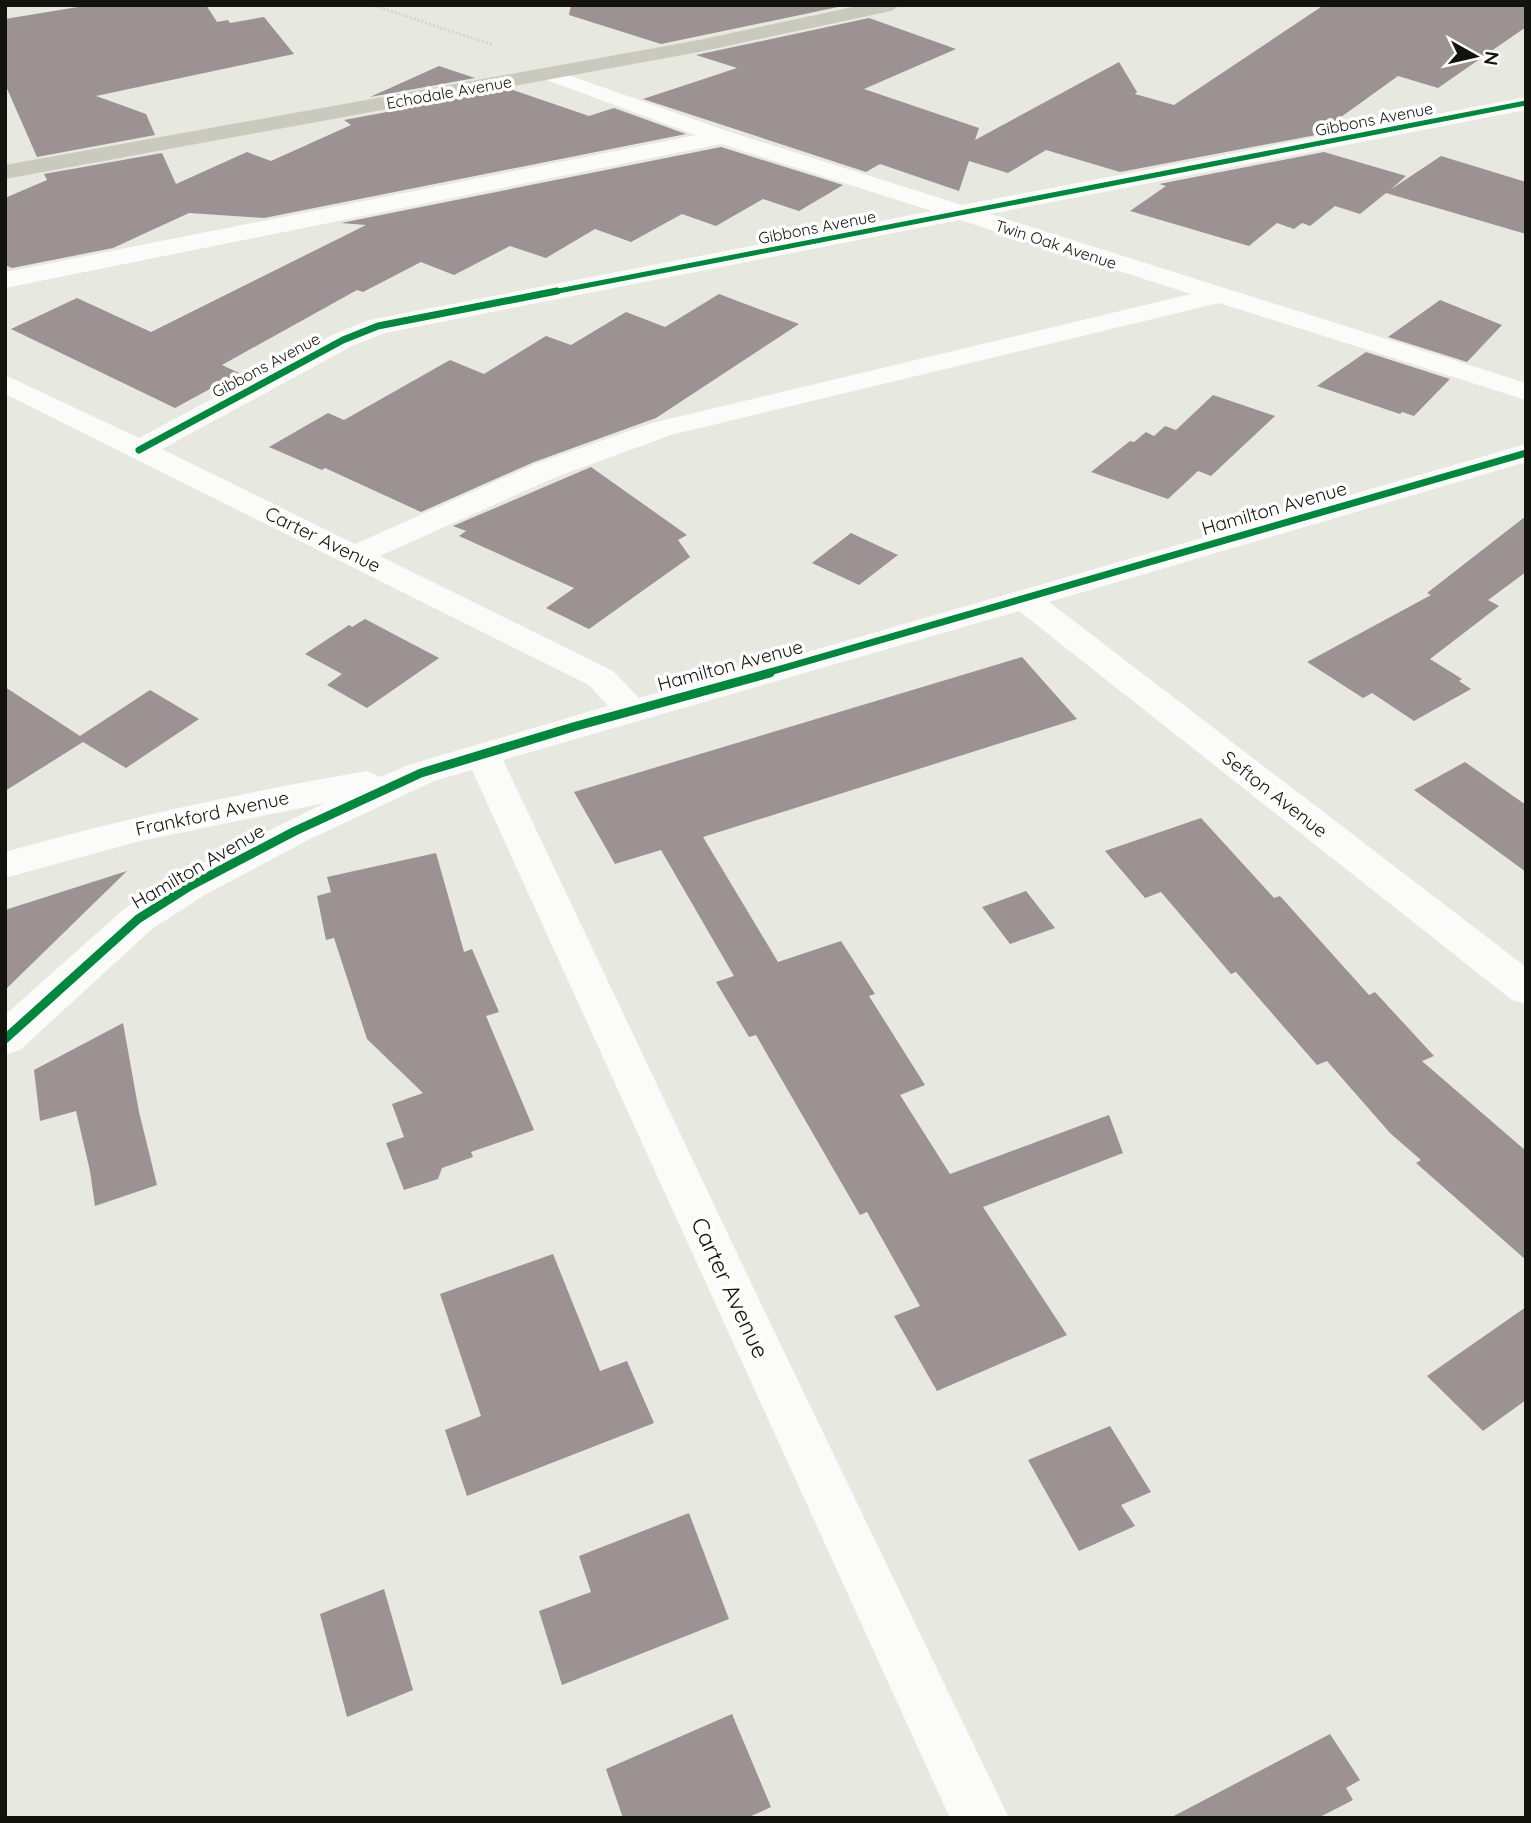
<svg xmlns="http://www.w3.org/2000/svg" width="1531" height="1823" font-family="Quicksand,sans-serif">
<rect width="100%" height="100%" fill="#e7e8e0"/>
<g fill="#9c9193">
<path d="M90 5H206L217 22 228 20 230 23 264 17 294 54 96 96 146 114 155 135 37 157 5 84V19Z"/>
<path d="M571 5H832L838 7 661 44 569 15Z"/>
<path d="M1324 5H1526V27L1438 88 1398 76 1316 135 1120 172 1046 150 1008 173 969 161 959 191 880 164 866 172 643 99 737 68 696 55 869 18 956 49 864 89 979 128 975 140 1119 62 1137 92 1135 94 1174 105Z"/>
<path d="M439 66 475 78 370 97Z"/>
<path d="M510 89 589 116 614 108 686 134 264 218 189 213 113 248 12 268 5 265V198L47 180 44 174 162 153 176 184 247 152 271 161 351 125 344 120Z"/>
<path d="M721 147 843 185 799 211 763 199 716 226 682 214 631 242 595 229 546 258 510 246 454 275 421 262 363 292 357 290 222 365 239 373 175 408 11 329 77 298 151 332 366 225 341 223Z"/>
<path d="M1324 152 1406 176 1390 190 1441 156 1526 182V234L1386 193 1360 214 1335 206 1310 226 1302 223 1294 229 1277 223 1249 246 1130 211 1166 186 1159 184Z"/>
<path d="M719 294 799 324 656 418 534 462 421 512 325 468 322 470 269 447 328 413 344 420 450 360 484 374 546 336 571 345 626 312 665 327Z"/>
<path d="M1440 300 1502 325 1467 362 1388 337Z"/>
<path d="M1366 352 1450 379 1414 416 1402 412 1400 414 1317 386Z"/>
<path d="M1213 395 1275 416 1211 476 1198 471 1168 499 1091 472 1130 441 1134 442 1146 432 1154 436 1165 426 1176 430Z"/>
<path d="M591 467 687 535 678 540 690 557 589 629 546 608 574 588 459 536 466 531 453 526Z"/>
<path d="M1526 516V572L1488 600 1499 606 1430 659 1462 679 1459 681 1471 689 1414 721 1372 693 1363 698 1307 662 1431 595 1427 593Z"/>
<path d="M851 533 898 555 859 585 812 563Z"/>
<path d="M365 619 439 658 367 708 327 685 342 674 305 654 349 625 352 627Z"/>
<path d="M1022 657 1077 719 703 837 778 962 841 941 875 994 869 996 925 1085 900 1095 950 1174 1109 1115 1123 1153 983 1207 1067 1335 937 1391 894 1316 920 1306 867 1212 860 1215 756 1035 749 1037 716 982 734 976 661 850 615 864 574 792Z"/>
<path d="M5 687 80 736 150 690 199 719 126 768 83 742 5 791Z"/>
<path d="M1465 762 1526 805V872L1414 790Z"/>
<path d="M1201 818 1274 898 1280 896 1369 995 1375 992 1434 1056 1422 1061 1526 1151V1260L1416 1163 1421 1160 1390 1133 1327 1061 1317 1065 1236 972 1231 974 1161 892 1145 898 1105 851Z"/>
<path d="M436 853 464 952 472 949 499 1012 486 1016 534 1130 471 1152 473 1157 442 1168 438 1179 404 1190 386 1143 404 1137 392 1104 423 1093 367 1039 334 938 326 940 317 896 331 892 327 877Z"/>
<path d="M127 871 5 990V910Z"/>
<path d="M1026 891 1055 928 1010 944 982 907Z"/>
<path d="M123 1023 139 1112 157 1185 95 1206 90 1171 76 1111 40 1121 34 1070Z"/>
<path d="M553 1254 600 1371 627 1361 654 1423 467 1496 445 1430 481 1416 440 1294Z"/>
<path d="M1526 1307V1400L1483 1431 1427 1376Z"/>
<path d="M1110 1426 1151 1492 1121 1505 1135 1526 1079 1551 1028 1460Z"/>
<path d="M689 1513 729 1619 562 1685 539 1611 591 1592 579 1556Z"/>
<path d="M384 1589 413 1690 347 1717 320 1614Z"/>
<path d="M732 1714 771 1807 747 1818H623L606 1769Z"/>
<path d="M1330 1734 1360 1780 1346 1788 1353 1800 1318 1818H1170Z"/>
</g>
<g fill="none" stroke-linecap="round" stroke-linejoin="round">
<path stroke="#d2d2d0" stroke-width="2.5" stroke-dasharray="2 2" stroke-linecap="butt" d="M372 5 493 45"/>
<path fill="#fbfcfa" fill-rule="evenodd" d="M548 68 730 132 962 205 1526 97V110L990 214 1526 383V400L1219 303 671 435 556 477 380 556 613 671 639 698 818 649 1526 444V462L1049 602 1526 967V1004L1512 1000 1019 611 503 760 762 1306 1009 1818H950L472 770 434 781 308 840 203 896 152 929 20 1050 5 1055V1015L124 909 177 876 325 803 140 841 5 878V852C124 818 245 792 367 771L381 777 408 765 608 706 589 685 5 394V375L139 438 334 334 369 320 932 211 721 144 5 288V272L696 135 541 78 537 74 541 70ZM960 220 1191 294 652 423 535 464 355 544 162 449 352 346 385 333Z"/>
<path fill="#c9cabd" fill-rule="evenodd" d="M862 5H901L891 11 699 52 5 179V165L699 40Z"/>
<defs>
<path id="cycleway-far2" d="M548 293 1526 103"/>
<g id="cycleway-far1">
<path d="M139 450 343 340 378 326 557 291"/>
<path d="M763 674 1526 453"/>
</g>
<path id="cycleway" d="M5 1039 138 919 190 886 295 831 421 773 573 727 770 673"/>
</defs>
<use href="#cycleway-far2" stroke="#fff" stroke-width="8"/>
<use href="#cycleway-far1" stroke="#fff" stroke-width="10"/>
<use href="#cycleway" stroke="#fff" stroke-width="13"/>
<use href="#cycleway-far2" stroke="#00873e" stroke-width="5"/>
<use href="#cycleway-far1" stroke="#00873e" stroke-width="7"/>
<use href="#cycleway" stroke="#00873e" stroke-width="9"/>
</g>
<g text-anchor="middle" stroke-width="7" stroke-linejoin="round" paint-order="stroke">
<g font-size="16" fill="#12130d" stroke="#fff">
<text transform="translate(449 92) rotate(-10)" y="6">Echodale Avenue</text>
<text transform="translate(1374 119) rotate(-11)" y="6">Gibbons Avenue</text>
<text transform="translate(817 227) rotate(-11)" y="6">Gibbons Avenue</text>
<text transform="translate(1056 244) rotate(18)" y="6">Twin Oak Avenue</text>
<text transform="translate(266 365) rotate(-28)" y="6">Gibbons Avenue</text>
</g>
<g font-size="19" fill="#12130d" stroke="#fff">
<text transform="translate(1274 508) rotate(-16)" y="7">Hamilton Avenue</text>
<text transform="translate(323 539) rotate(26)" y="7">Carter Avenue</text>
<text transform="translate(730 665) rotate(-15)" y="7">Hamilton Avenue</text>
<text transform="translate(1275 794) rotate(38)" y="7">Sefton Avenue</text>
<text transform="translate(212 813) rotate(-12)" y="7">Frankford Avenue</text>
<text transform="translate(198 866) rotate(-30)" y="7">Hamilton Avenue</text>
</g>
<g font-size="23" fill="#12130d" stroke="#fff">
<text transform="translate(730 1288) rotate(65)" y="8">Carter Avenue</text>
</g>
</g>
<rect width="1531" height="1823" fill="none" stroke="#12130d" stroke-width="14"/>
<g transform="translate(1475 56) rotate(98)" stroke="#ffffff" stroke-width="5" paint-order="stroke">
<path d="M0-5L12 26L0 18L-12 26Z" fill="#12130d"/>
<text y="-10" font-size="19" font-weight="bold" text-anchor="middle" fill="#12130d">N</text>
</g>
</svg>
